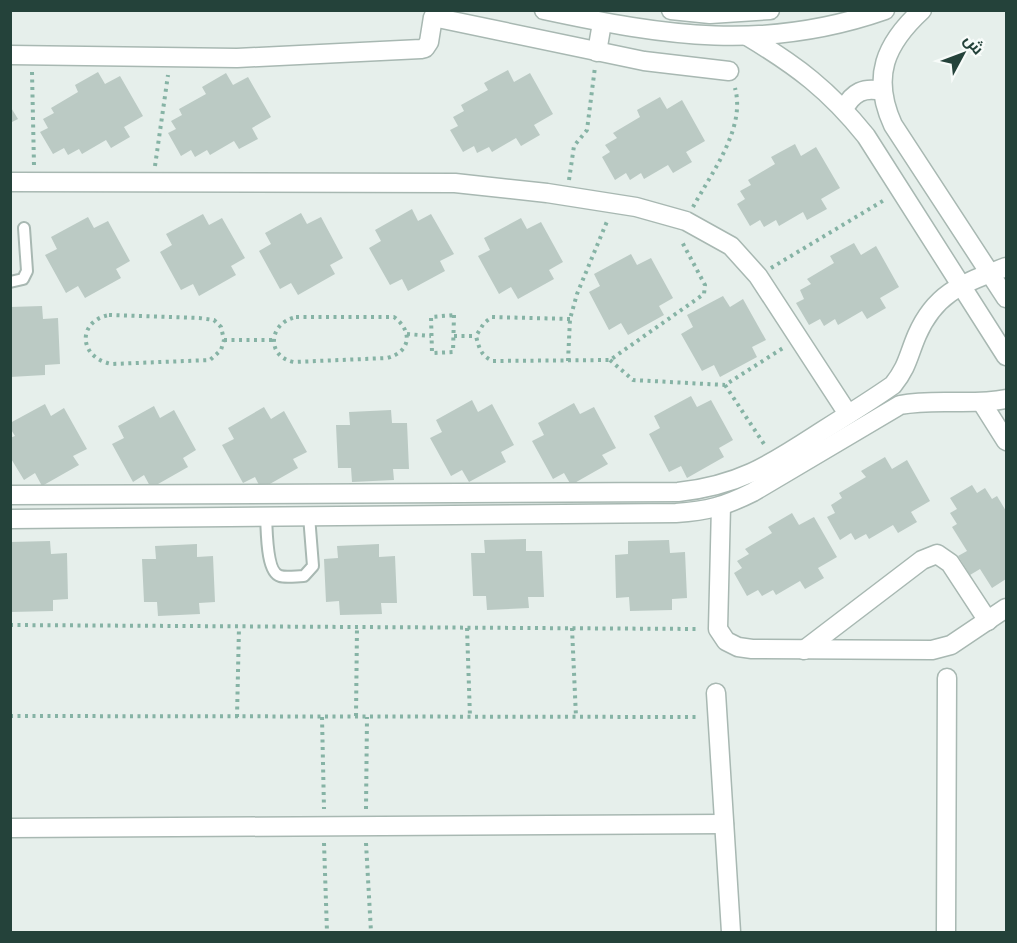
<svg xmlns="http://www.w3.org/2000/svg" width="1017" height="943" font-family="'Source Sans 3',Cairo,sans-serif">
<rect width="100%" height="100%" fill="#e6efeb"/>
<g fill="#bbcac4">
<path d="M508 70 514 82 530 73 553 114 534 125 540 135 521 146 516 138 492 152 489 147 477 153 474 146 463 152 450 130 458 126 453 117 464 111 461 105 488 90 484 83Z"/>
<path d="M98 72 105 84 120 76 143 116 124 127 130 137 111 148 106 140 82 154 79 149 68 155 64 148 53 154 40 132 48 128 43 119 54 113 51 108 78 92 75 85Z"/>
<path d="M226 73 233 85 248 77 271 117 252 128 258 139 239 149 234 141 210 155 207 150 195 157 191 150 181 156 168 133 176 129 171 121 182 115 179 109 206 94 202 87Z"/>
<path d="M660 97 667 109 682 100 705 141 686 152 692 162 673 173 668 165 644 179 641 173 630 180 626 173 615 180 602 157 610 152 605 145 617 138 613 133 640 117 637 110Z"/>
<path d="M10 106 18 119 10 123Z"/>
<path d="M795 144 801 156 816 147 840 188 821 199 827 209 807 220 803 212 779 226 776 220 764 227 760 220 750 226 737 204 745 199 740 191 751 185 748 180 775 164 771 157Z"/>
<path d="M412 209 418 221 431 214 454 254 440 261 445 271 408 291 402 279 390 285 369 248 381 241 375 230Z"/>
<path d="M301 213 307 224 321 217 343 258 330 265 335 274 298 295 291 283 280 289 259 251 271 244 265 233Z"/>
<path d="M203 214 209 225 222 218 245 258 231 266 236 275 199 296 193 284 181 290 160 252 172 245 166 234Z"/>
<path d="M88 217 94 228 108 221 130 261 116 269 121 278 85 298 78 286 66 293 45 255 57 249 51 237Z"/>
<path d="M521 218 527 229 541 222 563 262 549 270 554 279 518 299 511 287 499 294 478 256 490 250 484 238Z"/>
<path d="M854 243 861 255 876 246 899 287 880 298 886 308 867 319 862 311 838 325 835 319 824 326 820 319 809 325 796 303 804 299 800 290 811 284 807 279 834 263 830 256Z"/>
<path d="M631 254 637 265 651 258 673 298 659 306 664 315 628 335 621 323 609 330 589 292 600 286 594 274Z"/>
<path d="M723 296 730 307 743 299 766 340 752 347 757 357 720 377 714 365 702 371 681 334 693 327 687 315Z"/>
<path d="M42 306 43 319 58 318 60 364 45 365V375L10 377V307Z"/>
<path d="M691 396 697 407 711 400 733 440 719 448 724 457 687 478 681 466 669 472 649 434 660 428 654 416Z"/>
<path d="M472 400 478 412 492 404 514 445 501 452 506 462 469 482 462 470 451 476 430 438 442 432 436 420Z"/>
<path d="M574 403 580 414 594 407 616 448 602 455 608 464 571 485 564 473 553 479 532 441 544 435 538 423Z"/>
<path d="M45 404 51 416 64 408 87 449 73 456 79 465 42 486 35 473 24 480 10 457V438L15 436 10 428V423Z"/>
<path d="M154 406 160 418 174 410 196 450 183 458 188 467 151 488 144 475 133 482 112 444 124 438 118 426Z"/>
<path d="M264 407 271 419 284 411 307 452 293 459 298 468 261 489 255 477 243 483 222 445 234 439 228 428Z"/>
<path d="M391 410 392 423H407L409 469H393L394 480 352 482 351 468H338L336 425H350L349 412Z"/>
<path d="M885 457 892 469 907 460 930 501 911 512 917 522 898 533 893 525 869 539 866 534 855 540 851 533 840 540 827 517 835 513 831 505 842 498 839 493 866 477 861 471Z"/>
<path d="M972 485 977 493 985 488 992 499 997 496 1006 511V579L992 588 980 569 970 575 958 556 967 551 952 527 957 524 950 513 957 509 950 498Z"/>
<path d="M792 513 799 525 814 517 837 557 818 568 824 578 805 589 800 581 776 595 773 590 762 596 758 590 747 596 734 573 742 568 737 561 749 554 745 549 772 533 768 527Z"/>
<path d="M526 539V551H542L544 597H528L529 608 487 610 486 596H473L471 553H485L484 540Z"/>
<path d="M669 540 670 553 685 552 687 598 672 599V610L630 611 629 597 616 598 615 555 628 554V541Z"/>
<path d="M50 541 51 554 67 553 68 599 53 600V611L11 612 10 542Z"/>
<path d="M197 544V557L213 556 215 602 199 603 200 614 158 616 157 602H144L142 559H156L155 546Z"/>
<path d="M379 544V557L395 556 397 603H381L382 614 340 615 339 601 326 602 324 559 338 558 337 546Z"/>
</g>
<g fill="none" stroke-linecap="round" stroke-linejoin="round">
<defs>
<g id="service">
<path d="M10 282 23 279 27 271 24 228"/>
<path d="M266 517C267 530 266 572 280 576 286 578 297 576 304 576L313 566 309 516"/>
</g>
<g id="minor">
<path d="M922 10C885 44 871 77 893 125L1006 298"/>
<path d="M747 36C797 66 829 90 866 136L1006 356"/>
<path d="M597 52 602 23"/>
<path d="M10 55 237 58 421 49 425 48 429 42 433 17 644 61 729 71"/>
<path d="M844 109C853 92 864 87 882 91"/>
<path d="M10 182 455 183 547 193 636 207 686 221 731 246 758 276 848 414"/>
<path d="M982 403 1006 441"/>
<path d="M10 495 678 492C741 485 771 464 822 431 846 416 870 401 893 385 908 366 908 356 917 335 936 291 965 283 1006 267"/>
<path d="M721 506 718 629 726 641 738 647 752 649 932 650 951 645 1006 608"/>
<path d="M10 519 676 513C708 511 725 506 753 492L900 405C936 398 971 406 1006 399"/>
<path d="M804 650 922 560 937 554 950 563 988 621"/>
<path d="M716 693 731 932"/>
<path d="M10 828 724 824"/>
<path d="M946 932 947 678"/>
</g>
<g id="tertiary">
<path d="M544 10C665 36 765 52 885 10"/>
<path d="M671 10 710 14 770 10"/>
</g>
</defs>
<use href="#service" stroke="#a8b8b2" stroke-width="14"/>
<use href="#minor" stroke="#a8b8b2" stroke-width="21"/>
<use href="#tertiary" stroke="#a8b8b2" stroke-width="21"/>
<g stroke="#86b3a5" stroke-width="4" stroke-dasharray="3 4.5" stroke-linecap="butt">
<path d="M32 72 34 166"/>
<path d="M155 166 168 75"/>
<path d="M569 180 574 146 587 130 595 67"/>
<path d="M693 207C712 172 746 128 735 88"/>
<path d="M771 268 886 199"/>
<path d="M109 315 199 318 214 320 221 327 224 340 221 350 210 360 112 364C78 358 77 321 109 315Z"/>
<path d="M454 315 453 352 432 353 431 317Z"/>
<path d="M296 317H394C413 331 411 352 387 358L294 362C266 357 268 323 296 317Z"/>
<path d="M570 319 492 317 484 323 476 336C479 348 481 356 493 361L610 360 704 294 705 285 681 240"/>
<path d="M407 334 431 336"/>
<path d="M454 336H476"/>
<path d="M224 340H274"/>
<path d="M610 360 633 380 725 385 783 348"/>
<path d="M568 361 570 319 577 294 608 219"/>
<path d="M725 385 766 447"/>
<path d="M10 625 700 629"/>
<path d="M467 628 470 717"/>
<path d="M572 628 576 717"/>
<path d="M10 716 700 717"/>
<path d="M356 716 357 627"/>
<path d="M237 717 239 627"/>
<path d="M322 717 324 809"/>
<path d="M366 809 367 717"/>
<path d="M324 843 327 932"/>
<path d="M366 843 371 932"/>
</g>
<use href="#service" stroke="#fff" stroke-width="10"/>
<use href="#minor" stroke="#fff" stroke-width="18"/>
<use href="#tertiary" stroke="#fff" stroke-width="18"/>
</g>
<rect width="1017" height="943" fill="none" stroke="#24423a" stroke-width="24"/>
<g transform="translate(963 54) rotate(49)" stroke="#f7fbf9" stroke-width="4.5" paint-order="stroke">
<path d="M0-4.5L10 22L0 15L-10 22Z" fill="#24423a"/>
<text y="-9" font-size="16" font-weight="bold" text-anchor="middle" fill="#24423a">ش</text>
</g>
</svg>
